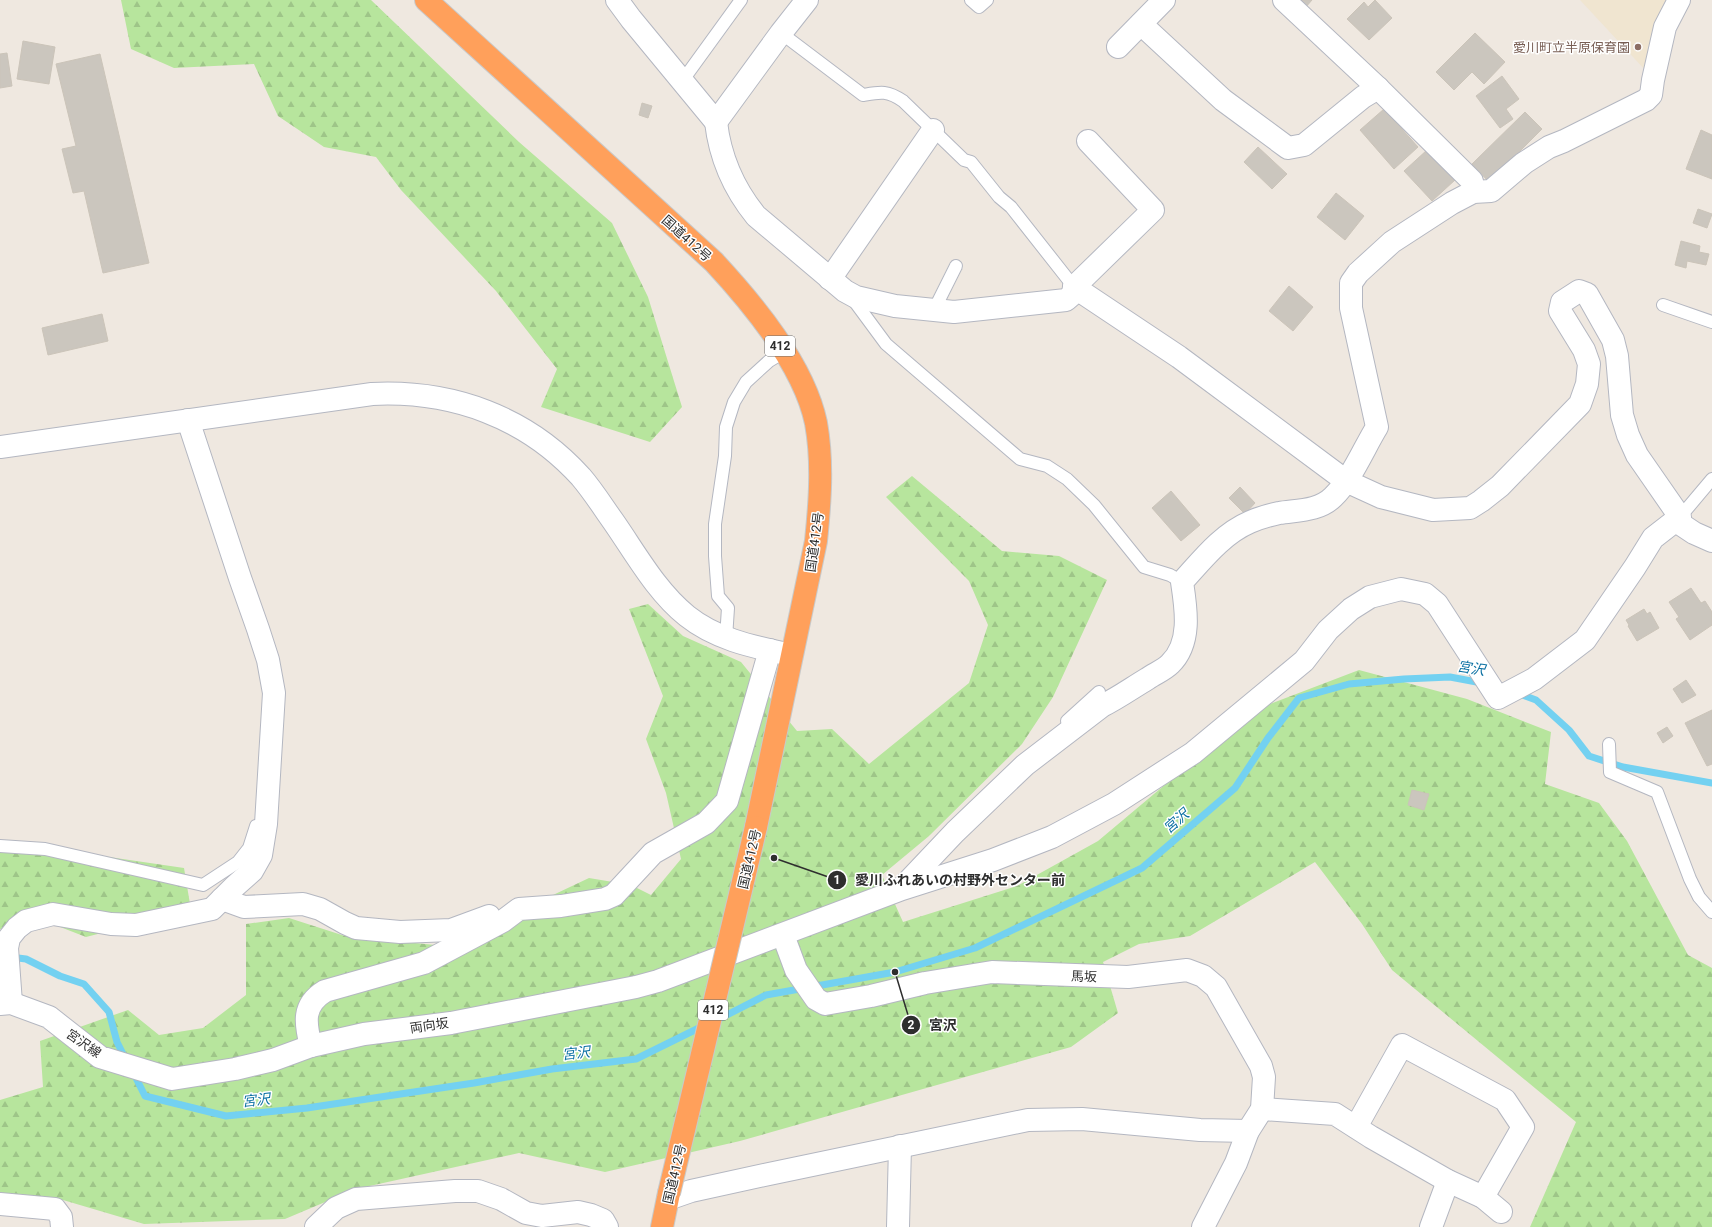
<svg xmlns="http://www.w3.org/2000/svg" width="1712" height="1227" font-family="Roboto,'Noto Sans JP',sans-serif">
<defs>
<pattern id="forest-firs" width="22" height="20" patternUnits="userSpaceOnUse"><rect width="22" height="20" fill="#b7e59d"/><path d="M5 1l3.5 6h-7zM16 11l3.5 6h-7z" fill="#9ec588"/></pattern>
</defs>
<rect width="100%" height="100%" fill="#efe8e0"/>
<path fill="#f0e5d0" d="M1580 0H1670L1647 72Z"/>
<g fill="url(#forest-firs)">
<path d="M121 0H371L519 142 612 223 648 297 682 407 650 442 541 407 557 369 496 291 401 190 376 157 324 147 278 116 254 64 174 68 131 49Z"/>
<path d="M912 476 1002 551 1059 556 1107 580 1053 697 1022 744 929 836 882 875 903 922 1017 886 1098 841 1254 710 1359 670 1467 699 1551 732 1545 784 1599 803 1627 841 1688 955 1712 968V1227H1530L1576 1122 1392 970 1362 924 1315 862 1190 936 1139 944 1103 962 1118 1013 1071 1047 740 1141 605 1172 519 1153 356 1189 285 1219 144 1224 63 1200 0 1208V1100L43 1087 40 1041 128 1010 159 1035 203 1028 246 995V924L289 918 345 936 445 946 589 878 631 885 651 895 681 859 666 793 646 739 663 696 629 609 648 604 683 636 741 662 797 731 832 729 869 764 969 683 988 625 969 581 886 497Z"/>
<path d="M0 841 184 868 191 910 86 937 55 925 0 929Z"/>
</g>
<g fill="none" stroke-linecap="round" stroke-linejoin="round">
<g stroke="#73d1f1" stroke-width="7">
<path d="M1517 693 1536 700 1569 730 1589 756 1623 767 1712 783"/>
<path d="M10 957 26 959 60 976 84 984 109 1012 117 1042 126 1060"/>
<path d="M715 1021 766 995 895 972 975 948 1142 868 1235 788 1268 738 1299 698 1349 684 1404 679 1450 677 1482 683"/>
<path d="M133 1072 145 1096 226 1116 307 1108 474 1083 552 1069 636 1059 705 1025"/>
</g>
</g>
<g fill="#cbc6be" stroke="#cbc4b9">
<path d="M1297 0H1312L1305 8Z"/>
<path d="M1375 0 1392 18 1369 40 1347 19 1364 2 1368 7Z"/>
<path d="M1475 33 1505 62 1484 84 1472 72 1454 90 1436 72Z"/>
<path d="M23 41 55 47 49 84 17 79Z"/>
<path d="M7 53 12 86 0 88V54Z"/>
<path d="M100 54 149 263 103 273 84 191 73 193 62 149 76 146 56 64Z"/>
<path d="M1502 76 1519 99 1506 109 1513 119 1500 128 1476 96Z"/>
<path d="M642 103 652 106 648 118 639 115Z"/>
<path d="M1384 109 1418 147 1394 169 1360 130Z"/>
<path d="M1525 112 1542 129 1489 182 1472 164Z"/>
<path d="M1701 130 1712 135V179L1686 169Z"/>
<path d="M1258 147 1287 174 1272 189 1244 162Z"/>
<path d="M1427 150 1455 180 1432 201 1404 171Z"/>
<path d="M1336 193 1364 216 1345 240 1317 217Z"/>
<path d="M1698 209 1712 214 1707 228 1693 223Z"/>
<path d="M1681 241 1700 246 1699 252 1709 254 1706 265 1687 261 1686 268 1675 265Z"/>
<path d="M1289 286 1313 307 1293 331 1269 311Z"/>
<path d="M102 314 108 341 48 355 42 328Z"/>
<path d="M1240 487 1255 503 1245 514 1229 498Z"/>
<path d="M1171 491 1200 525 1181 541 1152 508Z"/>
<path d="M1691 588 1701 603 1705 601 1712 612V625L1690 640 1676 619 1679 617 1669 602Z"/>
<path d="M1644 609 1647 614 1650 612 1659 628 1637 641 1628 626 1629 625 1626 620Z"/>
<path d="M1686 680 1696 695 1682 703 1673 689Z"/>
<path d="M1712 710V764L1707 766 1685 723Z"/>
<path d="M1667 727 1673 736 1663 743 1657 733Z"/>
<path d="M1412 790 1429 794 1424 810 1408 805Z"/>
</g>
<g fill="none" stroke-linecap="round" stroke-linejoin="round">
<defs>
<g id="lane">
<path d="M971 0 979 7 987 0"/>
<path d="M781 33 863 95C880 92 887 90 903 101L964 160 971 162 999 197 1011 207 1074 287"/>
<path d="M683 80 741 0"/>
<path d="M856 297 855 302 886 344 1020 459 1047 466 1067 479 1094 505 1144 567 1170 575 1182 582"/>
<path d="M1663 305 1712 322"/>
<path d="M934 310 956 266"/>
<path d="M1680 517 1712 479"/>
<path d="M726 638 728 608 718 596 715 556V524L725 456 726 427 734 402 746 382 769 361 784 352"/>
<path d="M1067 721 1099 692"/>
<path d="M1609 744 1610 772 1657 792 1690 879 1699 897 1712 912"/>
<path d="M0 846 45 849 203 885 238 862 249 848 256 826 263 825"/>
</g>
<g id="street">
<path d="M617 0 631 19 716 122 781 33 807 0"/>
<path d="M1284 0 1378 88 1472 181 1473 192"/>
<path d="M1141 24 1223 100 1288 148 1304 145 1363 97 1378 88"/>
<path d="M1118 47 1164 0"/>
<path d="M830 279 933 130"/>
<path d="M1074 287 1153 210 1088 141"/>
<path d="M1676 521 1694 533 1712 541"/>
<path d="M902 888 955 832 1025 765 1102 706C1118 698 1132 688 1147 679 1154 674 1164 670 1170 664 1192 643 1186 608 1182 582 1202 560 1222 534 1250 522 1259 518 1270 515 1279 513 1298 510 1319 511 1333 497 1351 480 1364 448 1377 427L1351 308V283L1358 273 1392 242 1452 203 1473 192 1491 191 1524 163 1549 147 1564 141 1646 100 1651 95 1653 80 1665 27 1679 0"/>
<path d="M222 899 244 907 303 904 320 909 345 923 356 928 400 932 451 930 489 916"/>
<path d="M783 935 796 970 816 999 825 1004 871 996 925 983 992 972 1128 977 1187 970 1203 976 1216 987 1261 1066 1264 1077 1262 1109 1248 1131 1236 1163 1203 1227"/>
<path d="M11 1003 7 948 9 938 17 928 26 921 53 914 111 924 136 925 212 909 234 887 252 871 261 855 266 824 274 693 268 660 258 629 240 578 188 420"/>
<path d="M0 1004 11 1003 49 1017 100 1057 172 1079 235 1069 273 1060 311 1046 364 1034 451 1023 636 987 658 981 902 889 993 860 1052 837 1114 804 1193 753 1304 661 1328 630 1351 609 1370 597 1401 589 1425 594 1437 604 1498 698 1534 679 1585 640 1635 567 1653 538 1680 517 1637 455 1628 435 1622 415 1617 356 1613 340 1587 294 1579 291 1562 302 1560 311 1584 350 1589 364 1587 384 1580 404 1500 486 1481 501 1470 508 1433 510 1381 497 1346 481 1179 357 1074 287 1073 294 1066 300 954 312 895 306 856 297 845 291 756 216C734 189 720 157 716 122"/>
<path d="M311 1046C305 1023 302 1005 325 991L424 963 503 921 519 909 561 906 605 899 614 895 653 853 706 823 727 801 770 650"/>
<path d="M1262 1109 1335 1114 1371 1137 1448 1181 1483 1197 1501 1212"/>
<path d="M1356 1127 1402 1045 1505 1100 1523 1127 1483 1197"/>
<path d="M668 1199 691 1191 769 1174 1028 1120 1082 1119 1200 1130 1248 1131"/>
<path d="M0 1204 55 1209 61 1217 62 1227"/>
<path d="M316 1227 336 1208 356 1199 455 1191H478L501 1199 526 1213 542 1216 578 1212 591 1215 603 1220 607 1227"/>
<path d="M898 1227 900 1146"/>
<path d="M1431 1227 1448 1181"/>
</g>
<path id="secondary" d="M0 447 372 394C452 390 527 417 581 477 593 491 603 507 613 521 636 554 656 591 687 616 717 640 755 647 791 655"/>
<g id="highway">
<path d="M426 0 714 262C753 304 804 365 816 423 823 462 820 502 816 541L756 827"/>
<path d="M662 1227 669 1193"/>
</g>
</defs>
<use href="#lane" stroke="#b4b7c1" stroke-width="14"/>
<use href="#street" stroke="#b4b7c1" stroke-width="24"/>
<use href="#secondary" stroke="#b4b7c1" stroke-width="24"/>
<use href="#highway" stroke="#c9c9c9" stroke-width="24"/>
<use href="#lane" stroke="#fff" stroke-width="12"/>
<use href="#street" stroke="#fff" stroke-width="22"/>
<use href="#secondary" stroke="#fff" stroke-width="22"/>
<use href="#highway" stroke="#ffa05b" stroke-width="22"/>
<defs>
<path id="highway-bridge" d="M669 1193 756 827"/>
</defs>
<use href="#highway-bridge" stroke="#c9c9c9" stroke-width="24" stroke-linecap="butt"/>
<use href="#highway-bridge" stroke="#ffa05b" stroke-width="22"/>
</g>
<circle fill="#8d6e63" stroke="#fff" stroke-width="1.5" cx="1638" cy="47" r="4"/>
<g text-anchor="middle" stroke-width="3" stroke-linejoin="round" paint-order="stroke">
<g fill="#fff" stroke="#6d6d6d" stroke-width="1">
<rect x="765" y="336" width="30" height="20" rx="3"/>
<rect x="698" y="1000" width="30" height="20" rx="3"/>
</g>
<g font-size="12" font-weight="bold" fill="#2e2e2e">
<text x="780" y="350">412</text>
<text x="713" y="1014">412</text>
</g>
<g font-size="13" fill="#785e54" stroke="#fff" text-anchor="end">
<text x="1630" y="52">愛川町立半原保育園</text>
</g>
<g font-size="13" fill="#2e2e2e" stroke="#fff">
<text transform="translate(687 238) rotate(42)" y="5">国道412号</text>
<text transform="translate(814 542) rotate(-82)" y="5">国道412号</text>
<text transform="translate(749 859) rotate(-77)" y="5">国道412号</text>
<text transform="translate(1084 976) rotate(2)" y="5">馬坂</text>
<text transform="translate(429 1025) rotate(-8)" y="5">両向坂</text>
<text transform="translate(84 1043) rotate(35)" y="5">宮沢線</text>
<text transform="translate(674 1174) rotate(-77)" y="5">国道412号</text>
</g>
<g font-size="14" font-style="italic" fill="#0c71a3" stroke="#fff">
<text transform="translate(1471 668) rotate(9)" y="5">宮沢</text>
<text transform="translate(1176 821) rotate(-41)" y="5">宮沢</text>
<text transform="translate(576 1053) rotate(-6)" y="5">宮沢</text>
<text transform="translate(256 1100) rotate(-6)" y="5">宮沢</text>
</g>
</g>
<path fill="none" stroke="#2e2e2e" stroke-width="1.5" d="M774 858L837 880M895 972L911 1025"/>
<g fill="#2e2e2e" stroke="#fff" stroke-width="1.5">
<circle cx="774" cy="858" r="4"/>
<circle cx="895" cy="972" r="4"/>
<circle cx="837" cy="880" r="10"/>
<circle cx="911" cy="1025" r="10"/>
</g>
<g font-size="12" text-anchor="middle" font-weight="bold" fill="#fff">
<text x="837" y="884">1</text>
<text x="911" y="1029">2</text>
</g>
<g font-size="14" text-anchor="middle" font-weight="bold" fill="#2e2e2e" stroke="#fff" stroke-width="3" stroke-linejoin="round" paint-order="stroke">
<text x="960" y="885">愛川ふれあいの村野外センター前</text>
<text x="943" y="1030">宮沢</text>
</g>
</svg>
